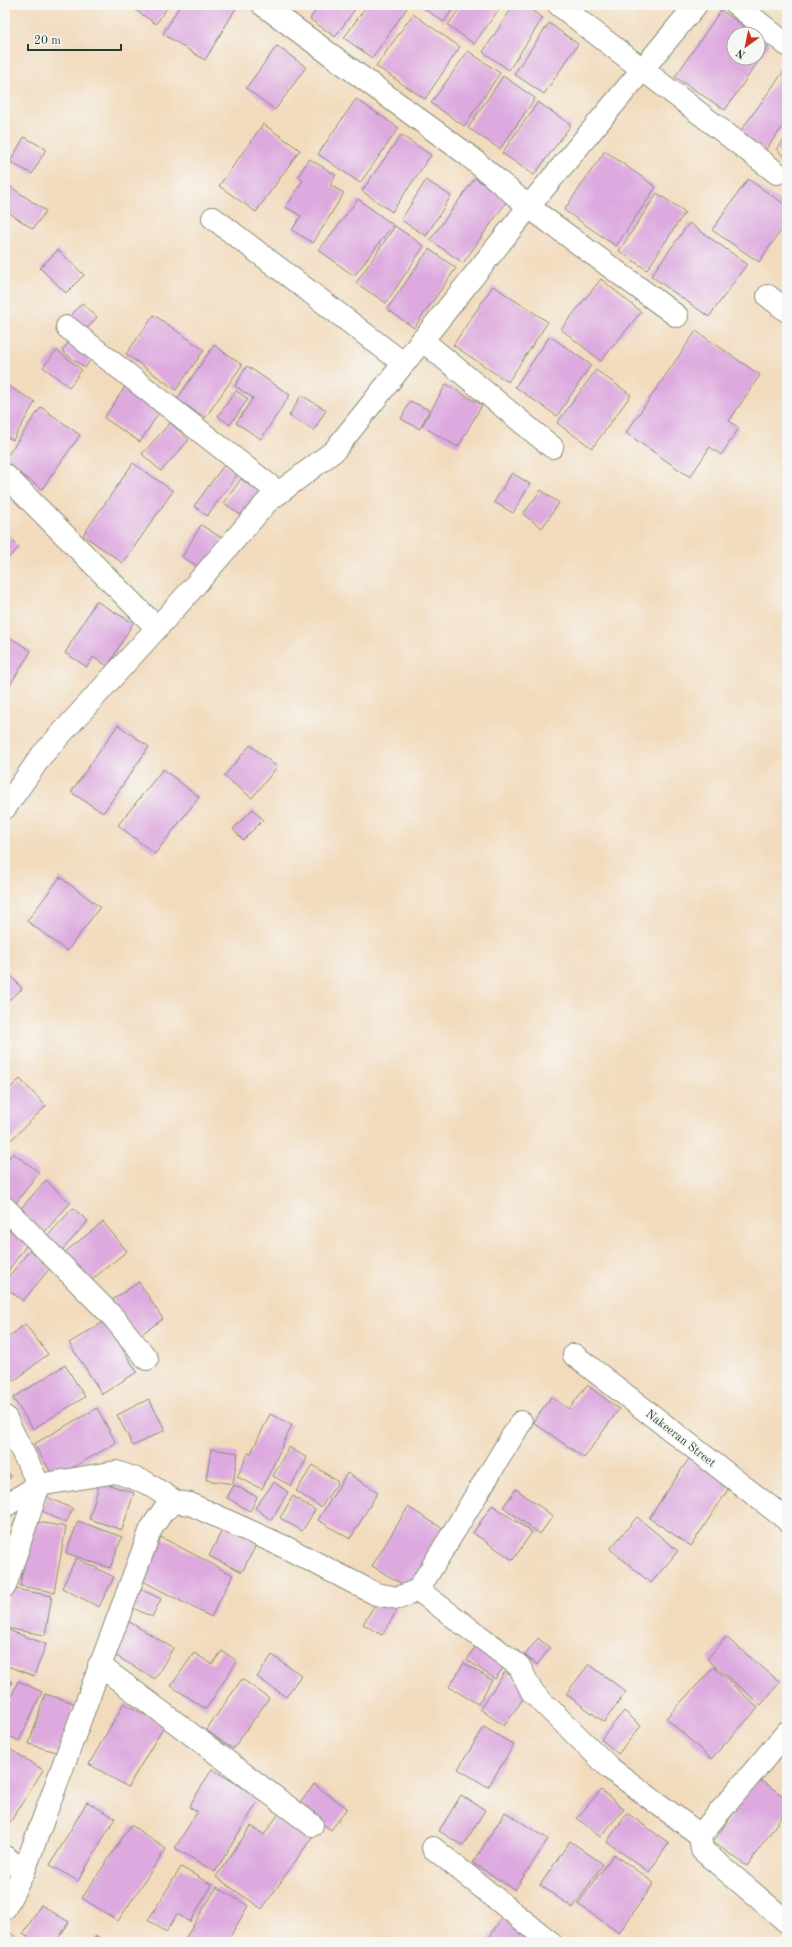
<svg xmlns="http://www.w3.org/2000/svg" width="792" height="1947" font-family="'Old Standard TT',serif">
<rect width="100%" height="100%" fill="#f6f6f2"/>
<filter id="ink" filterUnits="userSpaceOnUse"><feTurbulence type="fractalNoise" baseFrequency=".025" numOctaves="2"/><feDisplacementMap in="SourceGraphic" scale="8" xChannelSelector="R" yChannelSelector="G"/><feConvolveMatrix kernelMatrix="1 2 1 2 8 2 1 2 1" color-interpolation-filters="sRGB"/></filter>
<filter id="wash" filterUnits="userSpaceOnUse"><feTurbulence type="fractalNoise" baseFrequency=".012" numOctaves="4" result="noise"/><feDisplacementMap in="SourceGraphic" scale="16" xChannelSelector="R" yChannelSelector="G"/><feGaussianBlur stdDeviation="0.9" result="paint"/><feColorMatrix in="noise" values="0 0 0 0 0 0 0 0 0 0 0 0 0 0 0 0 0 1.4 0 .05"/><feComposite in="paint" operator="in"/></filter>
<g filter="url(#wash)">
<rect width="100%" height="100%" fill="#f2dbbd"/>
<g id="blocks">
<g fill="#dda9df">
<path d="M128 5H169L156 24Z"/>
<path d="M180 5H238L205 60 163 34Z"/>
<path d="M319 5H358L335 37 310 19Z"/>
<path d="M367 5H402L407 8 372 58 344 38Z"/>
<path d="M419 5H455L444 22Z"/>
<path d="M462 5H502L474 44 448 25Z"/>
<path d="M514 5H523L543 18 509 70 483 52Z"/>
<path d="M721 10 755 34H734V58H758V36L770 44 725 110 675 77Z"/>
<path d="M413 14 460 47 425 99 376 66Z"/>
<path d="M549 23 578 44 544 94 514 74Z"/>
<path d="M277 46 306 67 275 110 246 88Z"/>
<path d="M468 51 500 73 464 126 431 103Z"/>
<path d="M784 71 787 73V121L764 152 739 133Z"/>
<path d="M503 76 535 98 500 149 468 128Z"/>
<path d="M356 99 399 128 360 183 318 154Z"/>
<path d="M538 102 571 125 534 175 502 153Z"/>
<path d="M263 124 300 150 256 212 219 186Z"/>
<path d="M401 135 431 155 392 212 362 191Z"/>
<path d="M24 137 46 149 32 174 10 162Z"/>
<path d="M787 137V159L776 149Z"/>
<path d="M605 151 656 187 616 246 564 210Z"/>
<path d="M309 159 336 175 330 185 344 193 313 243 292 230 301 216 286 207 303 180 298 177Z"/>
<path d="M475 178 507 201 463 263 430 240Z"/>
<path d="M748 179 787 206V222L759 262 712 230Z"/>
<path d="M426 180 451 196 426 236 401 220Z"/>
<path d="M5 183 46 211 33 229 5 210Z"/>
<path d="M657 193 685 212 647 270 619 251Z"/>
<path d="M358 199 393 225 354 276 319 250Z"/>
<path d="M689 223 747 264 709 317 651 276Z"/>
<path d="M395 226 424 246 386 303 356 283Z"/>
<path d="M429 249 456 268 414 328 387 309Z"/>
<path d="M58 250 84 275 66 293 40 268Z"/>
<path d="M601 279 641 312 601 361 561 329Z"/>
<path d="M493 286 548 322 508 382 453 345Z"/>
<path d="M82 303 97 317 84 332 69 318Z"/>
<path d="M154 315 204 350 176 390 126 354Z"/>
<path d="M696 331 760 375 729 421 739 428 721 455 710 447 690 477 626 433Z"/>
<path d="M73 336 96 352 85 368 62 351Z"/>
<path d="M550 336 591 365 557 416 515 387Z"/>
<path d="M214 345 242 365 205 418 177 399Z"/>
<path d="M57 350 82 370 69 387 43 367Z"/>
<path d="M247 366 290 395 261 439 236 423 253 398 235 386Z"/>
<path d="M596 370 631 395 592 448 557 423Z"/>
<path d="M129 381 164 405 140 442 104 418Z"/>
<path d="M5 384 35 402 13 440 5 436Z"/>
<path d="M446 384 482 405 458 447 422 426Z"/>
<path d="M236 391 248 399 230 425 218 416Z"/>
<path d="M301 395 326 410 314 430 289 416Z"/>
<path d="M410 401 429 410 420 429 401 419Z"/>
<path d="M41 407 80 435 42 489 5 463V459Z"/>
<path d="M170 423 189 440 161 471 142 454Z"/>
<path d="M133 463 173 491 123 563 83 535Z"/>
<path d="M224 465 237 475 207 516 194 506Z"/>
<path d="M512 473 530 484 513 513 494 502Z"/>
<path d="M241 479 263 495 246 519 224 503Z"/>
<path d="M541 490 559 503 542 528 523 514Z"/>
<path d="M201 525 222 538 204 570 182 557Z"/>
<path d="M5 533 19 547 5 562Z"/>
<path d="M96 601 133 623 108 666 93 657 87 667 65 653Z"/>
<path d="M5 634 31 651 5 693Z"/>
<path d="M118 725 149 747 103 813 71 792Z"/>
<path d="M250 745 277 767 252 798 224 776Z"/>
<path d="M163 769 199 797 155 854 118 825Z"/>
<path d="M253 809 263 820 243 840 233 829Z"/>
<path d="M60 877 100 907 67 951 27 921Z"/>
<path d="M10 974 22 989 5 1003V978Z"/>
<path d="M20 1079 46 1106 11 1140 5 1133V1093Z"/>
<path d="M13 1153 39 1172 15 1204 5 1196V1163Z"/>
<path d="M46 1180 70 1203 40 1237 15 1215Z"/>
<path d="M73 1208 88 1221 57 1256 42 1242Z"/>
<path d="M103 1222 127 1251 85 1285 60 1256Z"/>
<path d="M5 1227 28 1243 8 1271 5 1268Z"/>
<path d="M30 1250 51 1267 23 1301 5 1287V1281Z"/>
<path d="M139 1282 163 1319 137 1337 112 1300Z"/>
<path d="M105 1321 137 1372 102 1394 69 1343Z"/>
<path d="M25 1324 48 1354 14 1381 5 1370V1340Z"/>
<path d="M65 1365 85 1397 33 1429 13 1398Z"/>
<path d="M587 1385 619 1409 584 1458 533 1422 551 1397 569 1409Z"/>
<path d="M149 1399 165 1430 133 1446 117 1415Z"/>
<path d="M97 1408 116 1443 54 1478 34 1444Z"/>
<path d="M270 1414 292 1425 262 1489 237 1477 249 1452 251 1453Z"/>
<path d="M289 1447 307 1458 291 1486 273 1476Z"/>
<path d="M211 1449 238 1453 233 1484 206 1480Z"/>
<path d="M690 1457 731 1485 691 1546 649 1518Z"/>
<path d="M313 1465 338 1482 321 1507 296 1491Z"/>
<path d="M5 1467 11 1477 5 1481Z"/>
<path d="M347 1473 378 1492 350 1539 318 1520Z"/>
<path d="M100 1482 134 1493 122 1530 89 1519Z"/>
<path d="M274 1482 288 1492 271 1520 255 1508Z"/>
<path d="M234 1485 257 1497 250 1511 227 1498Z"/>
<path d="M516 1489 553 1516 540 1534 503 1507Z"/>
<path d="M293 1496 315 1510 302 1531 280 1518Z"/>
<path d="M47 1497 73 1509 66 1523 40 1510Z"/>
<path d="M492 1505 532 1532 513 1560 473 1533Z"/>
<path d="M408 1507 448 1532 412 1590 372 1566Z"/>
<path d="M637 1517 678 1551 651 1583 610 1549Z"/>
<path d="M32 1521 66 1527 54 1592 20 1586Z"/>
<path d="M78 1521 122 1537 110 1568 66 1553Z"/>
<path d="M225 1524 258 1541 242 1572 209 1556Z"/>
<path d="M161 1537 233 1575 211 1617 139 1579Z"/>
<path d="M76 1558 114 1577 99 1607 62 1588Z"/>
<path d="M10 1588 52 1596 45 1635 5 1628V1615Z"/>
<path d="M138 1588 161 1599 152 1617 129 1606Z"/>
<path d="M379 1598 398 1609 382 1635 363 1624Z"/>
<path d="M126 1620 173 1648 155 1679 108 1651Z"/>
<path d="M8 1630 46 1644 34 1676 5 1665V1638Z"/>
<path d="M726 1637 780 1682 761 1705 707 1659Z"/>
<path d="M538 1638 550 1648 537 1665 525 1655Z"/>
<path d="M477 1644 506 1664 495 1679 467 1660Z"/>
<path d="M222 1651 237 1661 206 1709 171 1686 194 1653 212 1664Z"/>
<path d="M272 1655 301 1675 286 1697 257 1677Z"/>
<path d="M464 1663 492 1680 478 1704 449 1687Z"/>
<path d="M589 1664 626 1692 604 1722 566 1694Z"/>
<path d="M714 1667 758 1708 711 1759 666 1718Z"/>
<path d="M505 1672 530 1689 504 1726 480 1709Z"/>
<path d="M5 1679 12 1682 5 1701Z"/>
<path d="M242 1679 269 1698 233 1749 206 1730Z"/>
<path d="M18 1681 42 1692 19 1741 5 1734V1710Z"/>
<path d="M45 1694 74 1703 59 1753 29 1744Z"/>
<path d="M124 1703 164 1726 128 1787 89 1764Z"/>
<path d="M624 1711 641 1726 618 1754 601 1739Z"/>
<path d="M484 1727 514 1745 488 1787 458 1769Z"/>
<path d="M5 1746 43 1770 10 1822 5 1819Z"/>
<path d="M212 1769 260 1798 215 1872 175 1848 197 1812 189 1807Z"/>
<path d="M758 1778 787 1799V1809L747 1866 713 1842Z"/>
<path d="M314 1784 347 1808 331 1830 298 1806Z"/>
<path d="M601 1790 624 1809 600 1837 577 1818Z"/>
<path d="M461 1795 485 1810 463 1846 439 1831Z"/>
<path d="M87 1802 115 1818 78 1881 50 1865Z"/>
<path d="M282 1809 315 1833 262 1909 216 1877 251 1826 264 1835Z"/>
<path d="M505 1812 548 1839 515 1890 473 1863Z"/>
<path d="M627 1813 669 1843 649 1872 607 1842Z"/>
<path d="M131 1825 166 1849 118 1921 82 1898Z"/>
<path d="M570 1841 603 1864 573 1908 540 1885Z"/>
<path d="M614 1854 654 1883 619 1933 578 1904Z"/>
<path d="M181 1867 212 1885 190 1922 177 1914 166 1932 148 1920Z"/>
<path d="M217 1887 248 1906 227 1942H183Z"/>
<path d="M41 1905 69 1922 56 1942H37L23 1934Z"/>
<path d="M501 1918 541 1942H487Z"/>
<path d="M10 1933 24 1942H5Z"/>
<path d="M96 1936 106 1942H92Z"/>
</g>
</g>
</g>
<g filter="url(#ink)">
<use href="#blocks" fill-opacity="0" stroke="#888c78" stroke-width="1"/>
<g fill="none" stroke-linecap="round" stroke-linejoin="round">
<defs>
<g id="minor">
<path d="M263 5 469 156 529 207 677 316"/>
<path d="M559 5 777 173"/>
<path d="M737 5 787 45"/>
<path d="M213 218 403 363"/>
<path d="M768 296 787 311"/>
<path d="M67 327 279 493"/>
<path d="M422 340 552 447"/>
<path d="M5 475 157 628"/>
<path d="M5 808 42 755 185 597 267 502 334 451 539 194 696 5"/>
<path d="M5 1208 113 1317 147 1359"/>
<path d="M574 1355 787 1520"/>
<path d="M5 1417 39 1485 5 1506"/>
<path d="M5 1586 39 1485 116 1472 145 1482 176 1502"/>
<path d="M418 1590 519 1666 532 1692 611 1769 700 1835"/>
<path d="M99 1665 312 1825"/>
<path d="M787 1732 700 1835 702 1850 787 1922"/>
<path d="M433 1848 550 1942"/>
<path d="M5 1857 24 1871"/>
<path d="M5 1908 24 1871 151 1529 163 1511 176 1502 190 1504 287 1548 376 1594 398 1598 418 1590 521 1422"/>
</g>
</defs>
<use href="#minor" stroke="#888c78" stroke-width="24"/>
<use href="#minor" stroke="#fff" stroke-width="22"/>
</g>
</g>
<g text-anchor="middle" stroke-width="3" stroke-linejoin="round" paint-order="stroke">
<g font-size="12" fill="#1f3d34" stroke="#f6f6f2">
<text transform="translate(681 1438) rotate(38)" y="4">Nakeeran Street</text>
</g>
</g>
<rect width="792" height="1947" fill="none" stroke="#f6f6f2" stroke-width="20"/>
<g transform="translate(746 46) rotate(213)"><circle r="19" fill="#f6f6f2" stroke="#a0aca6"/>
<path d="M0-3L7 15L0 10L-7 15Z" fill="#c8321e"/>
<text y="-6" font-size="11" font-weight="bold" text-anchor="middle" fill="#1f3d34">N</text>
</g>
<path d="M28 44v6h93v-6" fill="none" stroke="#1f3d34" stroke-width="2"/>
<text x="34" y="44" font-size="12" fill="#1f3d34" stroke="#f6f6f2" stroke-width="3" paint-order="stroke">20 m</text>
</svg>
